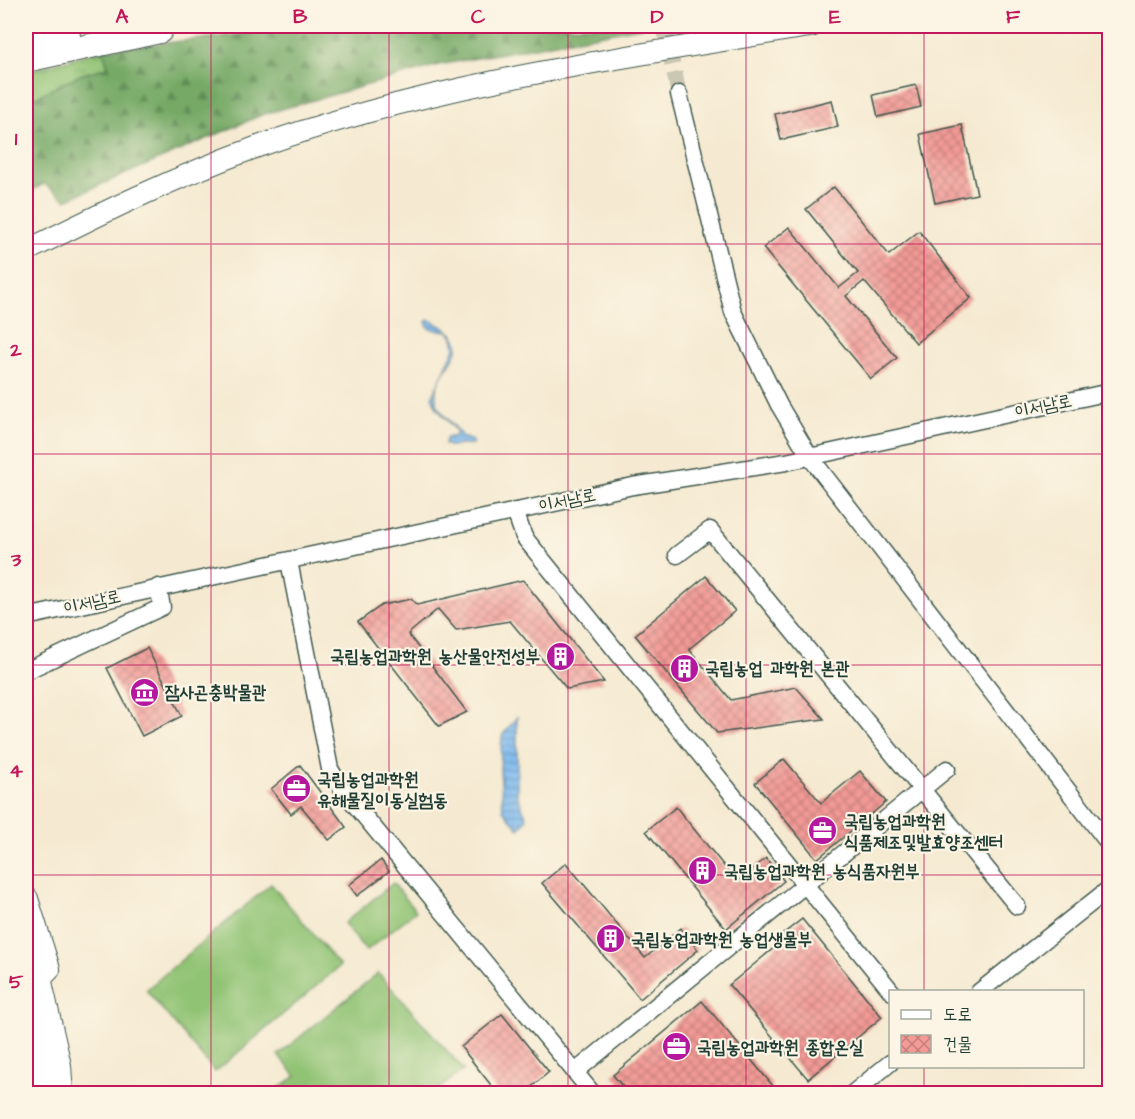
<svg xmlns="http://www.w3.org/2000/svg" width="1135" height="1119" font-family="'Architects Daughter','Poor Story',sans-serif">
<defs>
<pattern id="grass-tufts" width="24" height="20" patternUnits="userSpaceOnUse" patternTransform="scale(1.5)"><rect width="24" height="20" fill="#90c373"/><path d="M3 7l-1-3M5 7V3M7 7l1-3M15 17l-1-3M17 17v-4M19 17l1-3" fill="none" stroke="#75a05f"/></pattern>
<pattern id="forest-firs" width="22" height="20" patternUnits="userSpaceOnUse" patternTransform="scale(1.5)"><rect width="22" height="20" fill="#74a965"/><path d="M5 1l3.5 6h-7zM16 11l3.5 6h-7z" fill="#5f8b54"/></pattern>
<pattern id="water-rules" width="6" height="5" patternUnits="userSpaceOnUse" patternTransform="scale(1.5)"><rect width="6" height="5" fill="#7bb8ee"/><path d="M0 2.5h6" fill="none" stroke="#6497c2"/></pattern>
<pattern id="building-cross-hatch" width="8" height="8" patternUnits="userSpaceOnUse" patternTransform="scale(1.5)"><rect width="8" height="8" fill="#f39a96"/><path d="M0 0l8 8M0 8l8-8" fill="none" stroke="#c47f7b"/></pattern>
</defs>
<rect width="100%" height="100%" fill="#fcf5e5"/>
<filter id="ink" filterUnits="userSpaceOnUse"><feTurbulence type="fractalNoise" baseFrequency=".0167" numOctaves="2"/><feDisplacementMap in="SourceGraphic" scale="12" xChannelSelector="R" yChannelSelector="G"/><feConvolveMatrix kernelMatrix="1 2 1 2 8 2 1 2 1" color-interpolation-filters="sRGB"/></filter>
<filter id="wash" filterUnits="userSpaceOnUse"><feTurbulence type="fractalNoise" baseFrequency=".008" numOctaves="4" result="noise"/><feDisplacementMap in="SourceGraphic" scale="24" xChannelSelector="R" yChannelSelector="G"/><feGaussianBlur stdDeviation="1.35" result="paint"/><feColorMatrix in="noise" values="0 0 0 0 0 0 0 0 0 0 0 0 0 0 0 0 0 1.4 0 .05"/><feComposite in="paint" operator="in"/></filter>
<g filter="url(#wash)">
<rect width="100%" height="100%" fill="#f5ead1"/>
<path fill="url(#grass-tufts)" stroke="#588054" stroke-width="1.5" d="M103 50 108 67 80 75 26 102V72Z"/>
<path fill="url(#forest-firs)" stroke="#4a734c" stroke-width="1.5" d="M288 26H647L439 65 264 114 66 200 44 184 26 193V102L80 75 108 67 103 50 244 34Z"/>
<g fill="#90c373" stroke="#588054" stroke-width="1.5">
<path d="M393 883 416 911 366 951 344 923Z"/>
<path d="M271 884 340 966 215 1072 146 990Z"/>
<path d="M378 973 464 1070 433 1093H397L392 1089 387 1093H349L342 1086 333 1093H272L296 1076 278 1055Z"/>
</g>
<g fill="url(#water-rules)" stroke="#4d7a91" stroke-width="1.5">
<path d="M429 320C491 346 432 365 436 399 437 412 456 425 462 437L473 441V444L449 446 445 444 446 438 455 436 457 432 437 408 432 397 455 348 453 337 448 331 430 329 426 322Z"/>
<path d="M517 717V795L527 819 519 829 503 810 500 769 502 736Z"/>
</g>
<g id="blocks">
<g fill="url(#building-cross-hatch)">
<path d="M916 85 921 107 878 117 873 95Z"/>
<path d="M832 100 838 127 781 140 775 114Z"/>
<path d="M962 125 977 194 935 203 920 134Z"/>
<path d="M834 187 889 255 919 231 971 298 916 343 864 281 846 296 897 358 871 379 763 248 789 227 839 288 858 273 806 209Z"/>
<path d="M706 576 735 611 689 649 731 700 796 687 824 719 717 733 635 635Z"/>
<path d="M523 580 604 682 567 689 510 621 456 630 438 609 408 634 467 712 439 726 358 622 382 605 411 599 417 605Z"/>
<path d="M147 648 182 716 142 736 107 668Z"/>
<path d="M784 759 821 803 860 771 886 802 817 859 755 783Z"/>
<path d="M300 765 346 827 329 840 301 806 291 814 271 789Z"/>
<path d="M676 807 737 882 766 858 784 881 726 929 646 831Z"/>
<path d="M381 860 389 871 357 896 349 885Z"/>
<path d="M566 863 645 958 681 928 698 950 640 999 542 883Z"/>
<path d="M802 919 882 1017 808 1079 729 985 786 938 783 934Z"/>
<path d="M702 1001 773 1086 764 1094H629L613 1075Z"/>
<path d="M502 1014 549 1072 523 1094H498L461 1047Z"/>
</g>
</g>
</g>
<g filter="url(#ink)">
<use href="#blocks" fill-opacity="0" stroke="#3f574c" stroke-width="1.5"/>
<g fill="none" stroke-linecap="round" stroke-linejoin="round">
<path stroke="#cac7b2" stroke-width="16" stroke-dasharray="16 8" stroke-linecap="butt" d="M664 26 679 94"/>
<defs>
<g id="minor">
<path d="M679 94 733 312 779 405 810 457 1110 845"/>
<path d="M515 511 524 537 892 992"/>
<path d="M677 555 710 530 1017 906"/>
<path d="M289 561 330 769 342 789 593 1094"/>
<path d="M26 617 633 486 786 462 1110 392"/>
<path d="M26 671 162 607 158 587"/>
<path d="M979 992 1110 888"/>
<path d="M575 1072 947 769"/>
<path d="M852 1094 890 1063"/>
</g>
<path id="major" d="M26 251C100 214 175 177 254 148 433 83 625 57 812 26"/>
<g id="highway">
<path d="M26 42 68 36"/>
<path d="M26 60 160 31V26"/>
<path d="M26 899 48 969 39 978"/>
<path d="M26 955 28 962 34 965 39 978 59 1066 61 1094"/>
<path d="M26 1021 39 1075 41 1094"/>
</g>
</defs>
<use href="#minor" stroke="#3f574c" stroke-width="19"/>
<use href="#major" stroke="#3f574c" stroke-width="23"/>
<use href="#highway" stroke="#3f574c" stroke-width="26"/>
<use href="#minor" stroke="#fff" stroke-width="16"/>
<use href="#major" stroke="#fff" stroke-width="21"/>
<use href="#highway" stroke="#fff" stroke-width="24"/>
</g>
</g>
<path fill="none" stroke="#c2185b" stroke-width="1.5" stroke-opacity="0.55" d="M211 26V1094M389 26V1094M568 26V1094M746 26V1094M924 26V992M26 244H1110M26 454H1110M26 665H1110M26 875H1110M924 1066V1094"/>
<defs>
<symbol id="building-disc" viewBox="-11 -11 22 22"><circle r="9.5" fill="#b5179e" stroke="#fcf5e5"/><path d="M-4-6H4V6H1V3H-1V6H-4ZM-2.5-4.3h1.7v1.8h-1.7ZM.8-4.3h1.7v1.8H.8ZM-2.5-1h1.7V.8h-1.7ZM.8-1h1.7V.8H.8Z" fill="#fff"/></symbol>
<symbol id="museum-disc" viewBox="-11 -11 22 22"><circle r="9.5" fill="#b5179e" stroke="#fcf5e5"/><path d="M0-6L6-3V-2H-6V-3ZM-5-1h2V3h-2ZM-1-1h2V3h-2ZM3-1h2V3H3ZM-6 4H6V6H-6Z" fill="#fff"/></symbol>
<symbol id="office-disc" viewBox="-11 -11 22 22"><circle r="9.5" fill="#b5179e" stroke="#fcf5e5"/><path d="M-6-3h4V-5.5h4V-3h4V5H-6ZM-1-4.5V-3h2v-1.5ZM-6 0V1H6V0Z" fill="#fff"/></symbol>
</defs>
<g fill-rule="evenodd">
<use href="#building-disc" x="544" y="640" width="33" height="33"/>
<use href="#building-disc" x="668" y="652" width="33" height="33"/>
<use href="#museum-disc" x="128" y="676" width="33" height="33"/>
<use href="#office-disc" x="280" y="772" width="33" height="33"/>
<use href="#office-disc" x="806" y="814" width="33" height="33"/>
<use href="#building-disc" x="686" y="854" width="33" height="33"/>
<use href="#building-disc" x="594" y="922" width="33" height="33"/>
<use href="#office-disc" x="660" y="1030" width="33" height="33"/>
</g>
<g text-anchor="middle" stroke-width="4.5" stroke-linejoin="round" paint-order="stroke">
<g font-size="18" fill="#1f3d34" stroke="#fcf5e5">
<text transform="translate(1043 406) rotate(-12)" y="6">이서남로</text>
<text transform="translate(567 500) rotate(-12)" y="6">이서남로</text>
<text transform="translate(92 602) rotate(-13)" y="6">이서남로</text>
</g>
<g font-size="18" font-weight="bold" fill="#1f3d34" stroke="#fcf5e5" text-anchor="start">
<text x="540" y="662" text-anchor="end">국립농업과학원 농산물안전성부</text>
<text x="705" y="674">국립농업 과학원 본관</text>
<text x="165" y="698">잠사곤충박물관</text>
<text x="317" y="785">국립농업과학원<tspan x="317" dy="21">유해물질이동실험동</tspan></text>
<text x="844" y="827">국립농업과학원<tspan x="844" dy="21">식품제조및발효양조센터</tspan></text>
<text x="724" y="877">국립농업과학원 농식품자원부</text>
<text x="631" y="945">국립농업과학원 농업생물부</text>
<text x="697" y="1053">국립농업과학원 종합온실</text>
</g>
</g>
<rect width="1135" height="1119" fill="none" stroke="#fcf5e5" stroke-width="66"/>
<rect x="889" y="990" width="195" height="78" fill="#fcf5e5" stroke="#a4ab9e" stroke-width="1.5"/>
<rect x="901" y="1010" width="30" height="9" fill="#ffffff" stroke="#a4ab9e" stroke-width="1.5"/>
<text x="943" y="1020" font-size="18" fill="#1f3d34">도로</text>
<rect x="901" y="1035" width="30" height="18" fill="url(#building-cross-hatch)" stroke="#a4ab9e" stroke-width="1.5"/>
<text x="943" y="1050" font-size="18" fill="#1f3d34">건물</text>
<rect x="33" y="33" width="1069" height="1053" fill="none" stroke="#c2185b" stroke-width="2"/>
<g font-size="20" text-anchor="middle" font-weight="bold" fill="#c2185b">
<text x="122" y="23">A</text>
<text x="300" y="23">B</text>
<text x="478" y="23">C</text>
<text x="657" y="23">D</text>
<text x="835" y="23">E</text>
<text x="1013" y="23">F</text>
<text x="16" y="145">1</text>
<text x="16" y="356">2</text>
<text x="16" y="566">3</text>
<text x="16" y="777">4</text>
<text x="16" y="988">5</text>
</g>
</svg>
